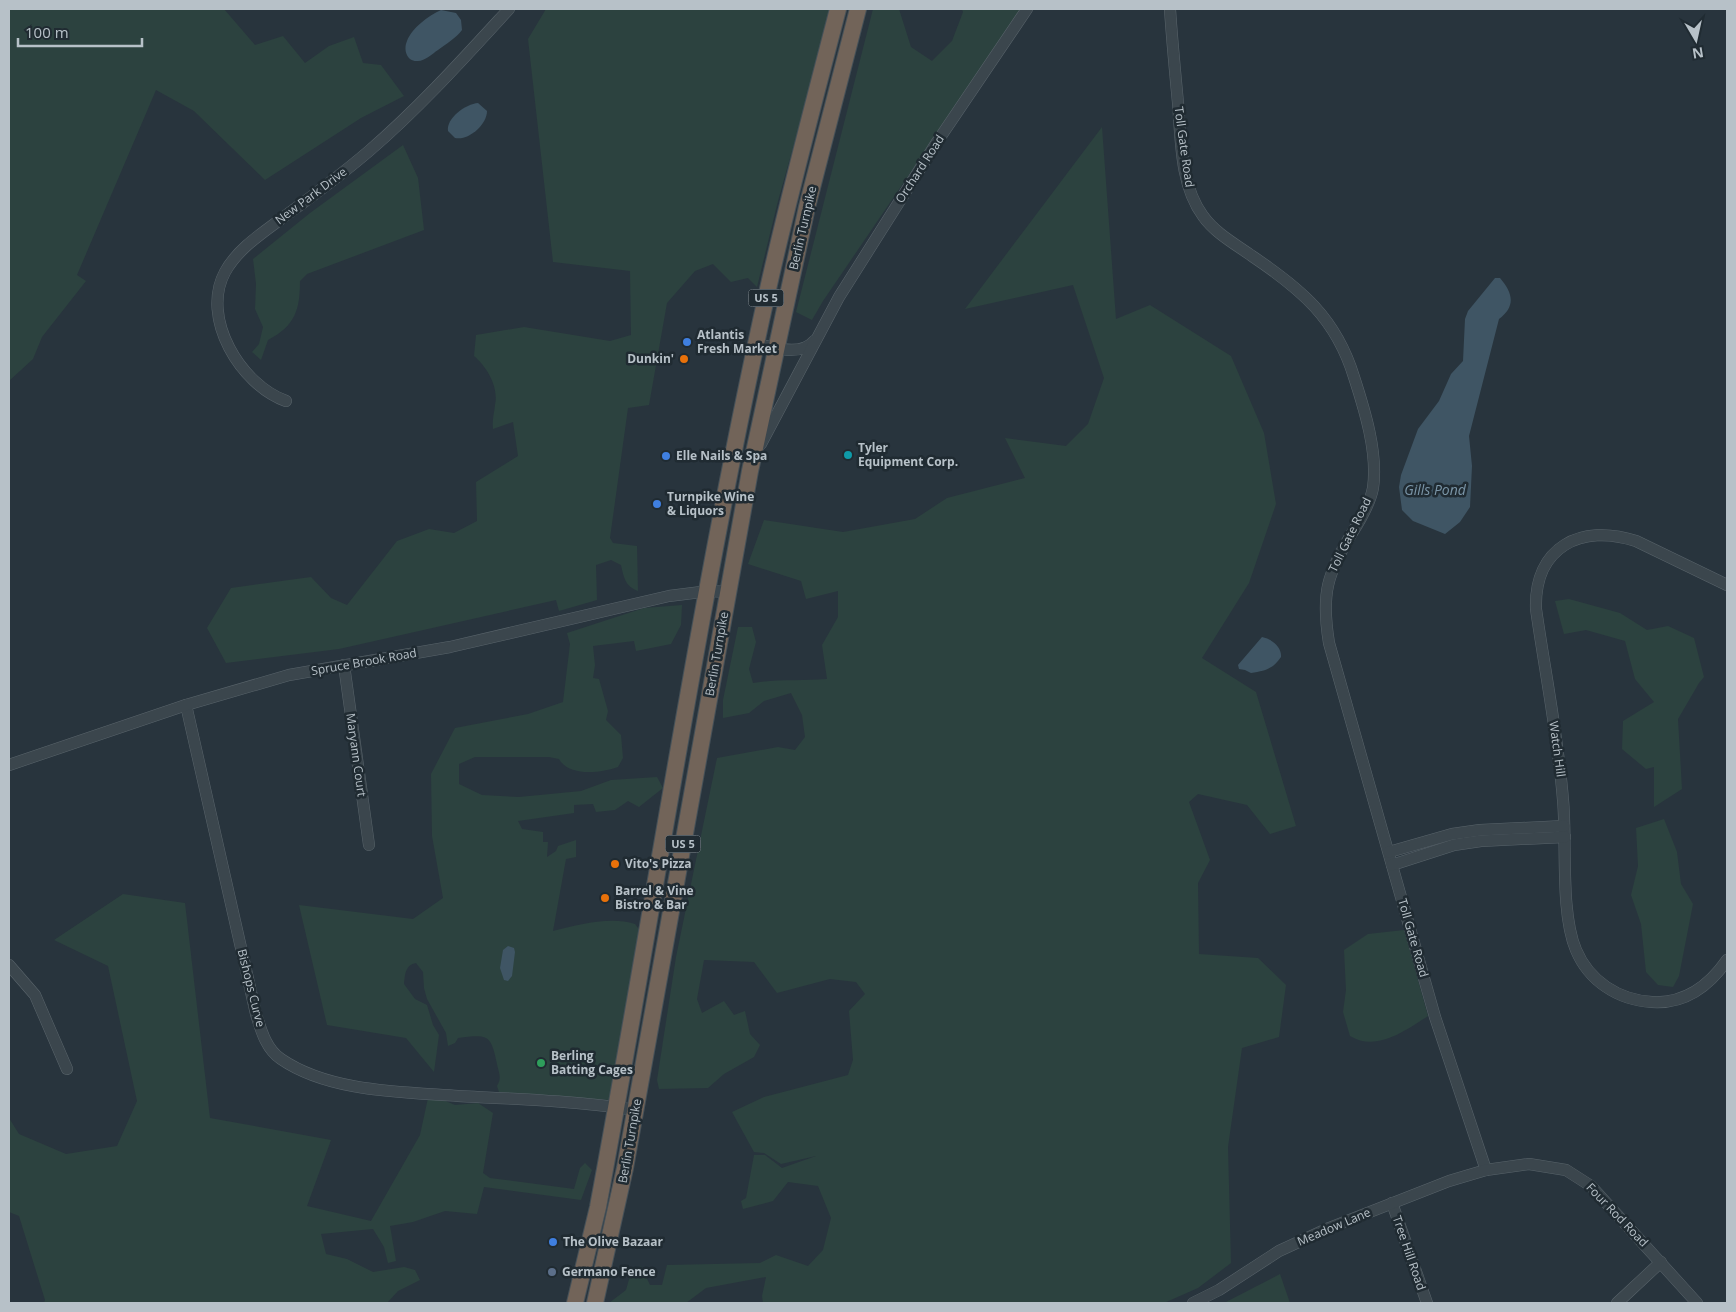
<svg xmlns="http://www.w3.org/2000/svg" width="1736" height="1312" font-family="'Open Sans',sans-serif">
<rect width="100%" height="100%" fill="#28343d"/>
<g fill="#2c423f">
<path d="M9 9H224L255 45 283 36 305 63 329 46 354 37 363 63 381 65 404 96 361 118 265 180 194 111 156 90 77 275 86 281 42 337 33 359 9 381Z"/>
<path d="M546 9H832L778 201 757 287 748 278 731 282 713 264 695 271 667 303 649 405 628 408 610 538 613 543 637 546 638 591C625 586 624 578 621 565L611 560 596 565 597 600 559 611 556 600 339 649 226 663 207 628 231 588 311 577 331 598 347 605 397 541 429 529 454 533 477 521 476 482 518 456 513 422 493 429C492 420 494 414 495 405 499 387 487 367 474 356L476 335 524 327 610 341 631 335 630 271 553 262 528 39Z"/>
<path d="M873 9H899L911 47 932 61 952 41 963 12 962 9H1022L823 301 812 320 796 312Z"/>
<path d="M1102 127 1116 319 1150 305 1231 356 1264 433 1276 504 1249 583 1202 658 1256 692 1296 826 1270 834 1247 805 1198 794 1189 802 1210 860 1198 883 1199 954 1258 958 1286 985 1279 1037 1242 1048 1228 1147 1231 1263 1198 1288 1164 1303H763L762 1296 766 1277 706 1288 686 1303H609L626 1290 632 1269 641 1266 650 1285H662L667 1265 760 1263 776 1255 808 1266 823 1250 831 1218 818 1186 788 1182 773 1201 743 1209 741 1201 746 1198 754 1155H765L782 1168 816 1156 781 1164 764 1153 754 1152 732 1112 764 1097 848 1075 853 1060 849 1011 865 994 856 982 830 979 777 993 754 962 704 960 697 999 702 1013 724 1001 734 1015 745 1011 750 1034 760 1045 754 1057 724 1074 708 1088 659 1089 657 1080 676 957 717 758 778 747 795 750 805 737 802 715 791 693 764 701 749 713 723 718V700L738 627H752L756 642 749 669 753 683C777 679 802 681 827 679L822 645 838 617V591L806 599 801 581 748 564 764 520 843 532 915 519 947 498 1025 478 1005 438 1066 446 1088 424 1104 378 1073 285 965 309Z"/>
<path d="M403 145 418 178 424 230 307 274 300 281C300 310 295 326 268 340L261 360 252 352 259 344 263 327 255 309 256 284 253 259 310 213Z"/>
<path d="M1569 599 1620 613 1647 630 1668 626 1694 638 1704 677 1699 683 1678 719 1682 789 1654 807V767L1646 769 1622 749 1623 721 1654 702 1635 679 1625 641 1586 630 1564 634 1555 601Z"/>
<path d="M682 605 681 625 671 644 636 651 634 641 593 646 595 665 593 678 599 679 608 711 606 720 621 735 623 758 618 767C601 773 569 777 559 759L549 757H475L459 764V784L482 795 519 797 581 791 611 780 657 777 663 788 639 807 628 801 615 810 596 812 593 804 574 805V813L518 821 522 829 543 832V842H548L547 857 556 851 558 846 576 840V857L566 859 553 931C578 925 610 916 635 924L641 932 610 1095 608 1100 499 1092 497 1086C502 1078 499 1074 497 1064 491 1035 489 1034 458 1038L455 1043 448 1046 446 1033 427 999 424 988 423 972 416 963C405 965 405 975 404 984L415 999 427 1005 433 1025 439 1035 434 1072 406 1038 327 1025 299 905 413 919 443 898 432 836 431 774 455 728 528 714 563 702 570 644 567 633 644 608Z"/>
<path d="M1664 819 1677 852 1681 884 1693 904 1679 976 1673 987 1658 985 1646 972 1641 924 1631 895 1638 866 1636 828Z"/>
<path d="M123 894 185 903 210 1118 331 1140 307 1206 371 1221 420 1135 428 1098 443 1100 455 1105 478 1103 493 1113 483 1173 490 1178 574 1189 580 1168 585 1163 592 1170 581 1200 484 1187 477 1214 445 1211 413 1222 390 1226 396 1261 388 1263 384 1247 373 1229 321 1234 326 1254 347 1259 373 1272 404 1267 415 1270 420 1280 398 1291 387 1303H44L45 1300 19 1216 9 1212V1118L19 1134 66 1154 117 1146 137 1101 108 966 54 940Z"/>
<path d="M1404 930 1428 1016C1405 1031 1376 1052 1350 1036L1343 1012 1346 990 1344 950 1368 934Z"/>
<path d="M1280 1274 1290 1303H1224Z"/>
</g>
<g fill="#3f5564">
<path d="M441 10 456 13 461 20 462 30C456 38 446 44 438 50 432 54 425 61 418 61 407 62 403 50 407 41 412 28 428 16 441 10Z"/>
<path d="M478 103 487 111C487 125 468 141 455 138L448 131C446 118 466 104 478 103Z"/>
<path d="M1495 278H1500C1513 293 1516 306 1499 319L1469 436 1472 466 1470 507 1460 522 1445 534 1413 521 1402 510 1399 487 1401 475 1418 429 1439 401 1451 374 1463 361 1465 319 1468 311Z"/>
<path d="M1262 637C1272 639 1282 647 1281 657 1273 669 1265 671 1251 673L1245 670 1239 669 1238 665Z"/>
<path d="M508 946 514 948 515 952 512 976 508 981 504 980 500 968 503 950Z"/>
</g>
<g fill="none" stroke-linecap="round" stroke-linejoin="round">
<defs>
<g id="minor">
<path d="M1170 9C1172 40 1175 71 1178 103 1181 139 1180 185 1203 216 1215 233 1235 244 1252 256 1301 289 1336 318 1354 377 1365 411 1378 453 1373 488 1370 504 1361 519 1352 533 1327 574 1321 594 1329 643L1435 1017 1486 1170"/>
<path d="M757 344C773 347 801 357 814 341"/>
<path d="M286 401C241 385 200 318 225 272 238 248 264 232 285 216 314 195 342 174 369 151 420 107 464 58 509 9"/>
<path d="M761 444 839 297 937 142 1027 9"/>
<path d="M1727 585 1636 541C1581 523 1534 547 1536 609 1545 672 1558 736 1563 800 1567 842 1560 912 1576 950 1589 981 1618 1000 1652 1002 1685 1004 1709 986 1727 960"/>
<path d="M344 665 369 845"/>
<path d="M186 705 256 1014C261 1030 266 1049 281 1059 329 1092 402 1092 458 1096 517 1099 577 1101 636 1110"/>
<path d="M9 765 186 705 289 675 450 647 669 596 709 591 728 592"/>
<path d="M1389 852 1452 834 1480 830 1564 826"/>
<path d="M1392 865 1454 845 1481 841 1565 837"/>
<path d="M9 965 35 995 67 1069"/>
<path d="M1392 1203 1427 1303"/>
<path d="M1193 1303 1219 1290 1279 1251 1329 1228 1449 1181 1486 1170 1529 1164 1566 1170 1591 1186 1697 1303"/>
<path d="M1617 1303 1661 1262"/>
</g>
<g id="highway">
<path d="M575 1303 598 1207C655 902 700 593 768 289 789 195 814 102 838 9"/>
<path d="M595 1303 625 1168 750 471 807 207 858 9"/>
</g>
</defs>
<use href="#minor" stroke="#59646b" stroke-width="12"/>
<use href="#highway" stroke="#465158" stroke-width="18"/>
<use href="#minor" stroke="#3b464d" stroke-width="11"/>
<use href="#highway" stroke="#726459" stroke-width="16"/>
</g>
<g fill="#3f7fe0" stroke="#202b32" stroke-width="2">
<circle cx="687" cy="342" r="5"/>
<circle cx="666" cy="456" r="5"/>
<circle cx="657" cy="504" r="5"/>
<circle cx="553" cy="1242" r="5"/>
</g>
<g fill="#e8710a" stroke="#202b32" stroke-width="2">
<circle cx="684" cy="359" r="5"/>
<circle cx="615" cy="864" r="5"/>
<circle cx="605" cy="898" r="5"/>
</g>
<circle fill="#0f9aa8" stroke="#202b32" stroke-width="2" cx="848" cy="455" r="5"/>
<circle fill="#2e9e5b" stroke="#202b32" stroke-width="2" cx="541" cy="1063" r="5"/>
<circle fill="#5c6f8a" stroke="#202b32" stroke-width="2" cx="552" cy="1272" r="5"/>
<g text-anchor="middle" stroke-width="5" stroke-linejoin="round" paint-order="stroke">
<g fill="#202b32" stroke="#8a949b" stroke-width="1">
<rect x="748.5" y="289.5" width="35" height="17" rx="4"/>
<rect x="665.5" y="835.5" width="35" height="17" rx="4"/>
</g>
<g font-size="11" font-weight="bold" fill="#b7c1c8">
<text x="766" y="302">US 5</text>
<text x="683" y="848">US 5</text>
</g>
<g font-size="12" fill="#b7c1c8" stroke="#202b32">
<text transform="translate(1184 147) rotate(82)" y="4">Toll Gate Road</text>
<text transform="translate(920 169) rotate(-57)" y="4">Orchard Road</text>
<text transform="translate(311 196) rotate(-37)" y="4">New Park Drive</text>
<text transform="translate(803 228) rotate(-77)" y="4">Berlin Turnpike</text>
<text transform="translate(1350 535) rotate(-64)" y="4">Toll Gate Road</text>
<text transform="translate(717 654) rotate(-80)" y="4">Berlin Turnpike</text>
<text transform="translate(364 662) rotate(-10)" y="4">Spruce Brook Road</text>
<text transform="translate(1557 749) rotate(82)" y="4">Watch Hill</text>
<text transform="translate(356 755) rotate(82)" y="4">Maryann Court</text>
<text transform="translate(1413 938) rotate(74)" y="4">Toll Gate Road</text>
<text transform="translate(251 988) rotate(76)" y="4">Bishops Curve</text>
<text transform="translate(630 1141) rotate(-80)" y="4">Berlin Turnpike</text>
<text transform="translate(1617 1215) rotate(46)" y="4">Four Rod Road</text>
<text transform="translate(1334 1227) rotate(-23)" y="4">Meadow Lane</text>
<text transform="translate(1409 1253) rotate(71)" y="4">Tree Hill Road</text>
</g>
<g font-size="12" font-weight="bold" fill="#b7c1c8" stroke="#202b32" text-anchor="start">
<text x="697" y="339">Atlantis<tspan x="697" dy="14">Fresh Market</tspan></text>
<text x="674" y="363" text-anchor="end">Dunkin'</text>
<text x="858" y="452">Tyler<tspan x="858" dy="14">Equipment Corp.</tspan></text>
<text x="676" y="460">Elle Nails &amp; Spa</text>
<text x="667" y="501">Turnpike Wine<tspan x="667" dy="14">&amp; Liquors</tspan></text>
<text x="625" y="868">Vito's Pizza</text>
<text x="615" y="895">Barrel &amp; Vine<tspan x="615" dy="14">Bistro &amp; Bar</tspan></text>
<text x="551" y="1060">Berling<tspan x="551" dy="14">Batting Cages</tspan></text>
<text x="563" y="1246">The Olive Bazaar</text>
<text x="562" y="1276">Germano Fence</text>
</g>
<g font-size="14" font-style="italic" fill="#7b96a8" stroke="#202b32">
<text x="1435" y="495">Gills Pond</text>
</g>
</g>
<rect width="1736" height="1312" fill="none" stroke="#b7c1c8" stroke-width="20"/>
<g transform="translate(1696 40) rotate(171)" stroke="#202b32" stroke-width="4" paint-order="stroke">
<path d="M0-4L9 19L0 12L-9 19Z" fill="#b7c1c8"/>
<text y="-8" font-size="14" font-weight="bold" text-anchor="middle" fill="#b7c1c8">N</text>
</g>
<path d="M18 38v8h124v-8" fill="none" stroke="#b7c1c8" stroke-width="2.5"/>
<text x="25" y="38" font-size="15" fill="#b7c1c8" stroke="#202b32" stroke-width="4" paint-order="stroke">100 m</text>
</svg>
